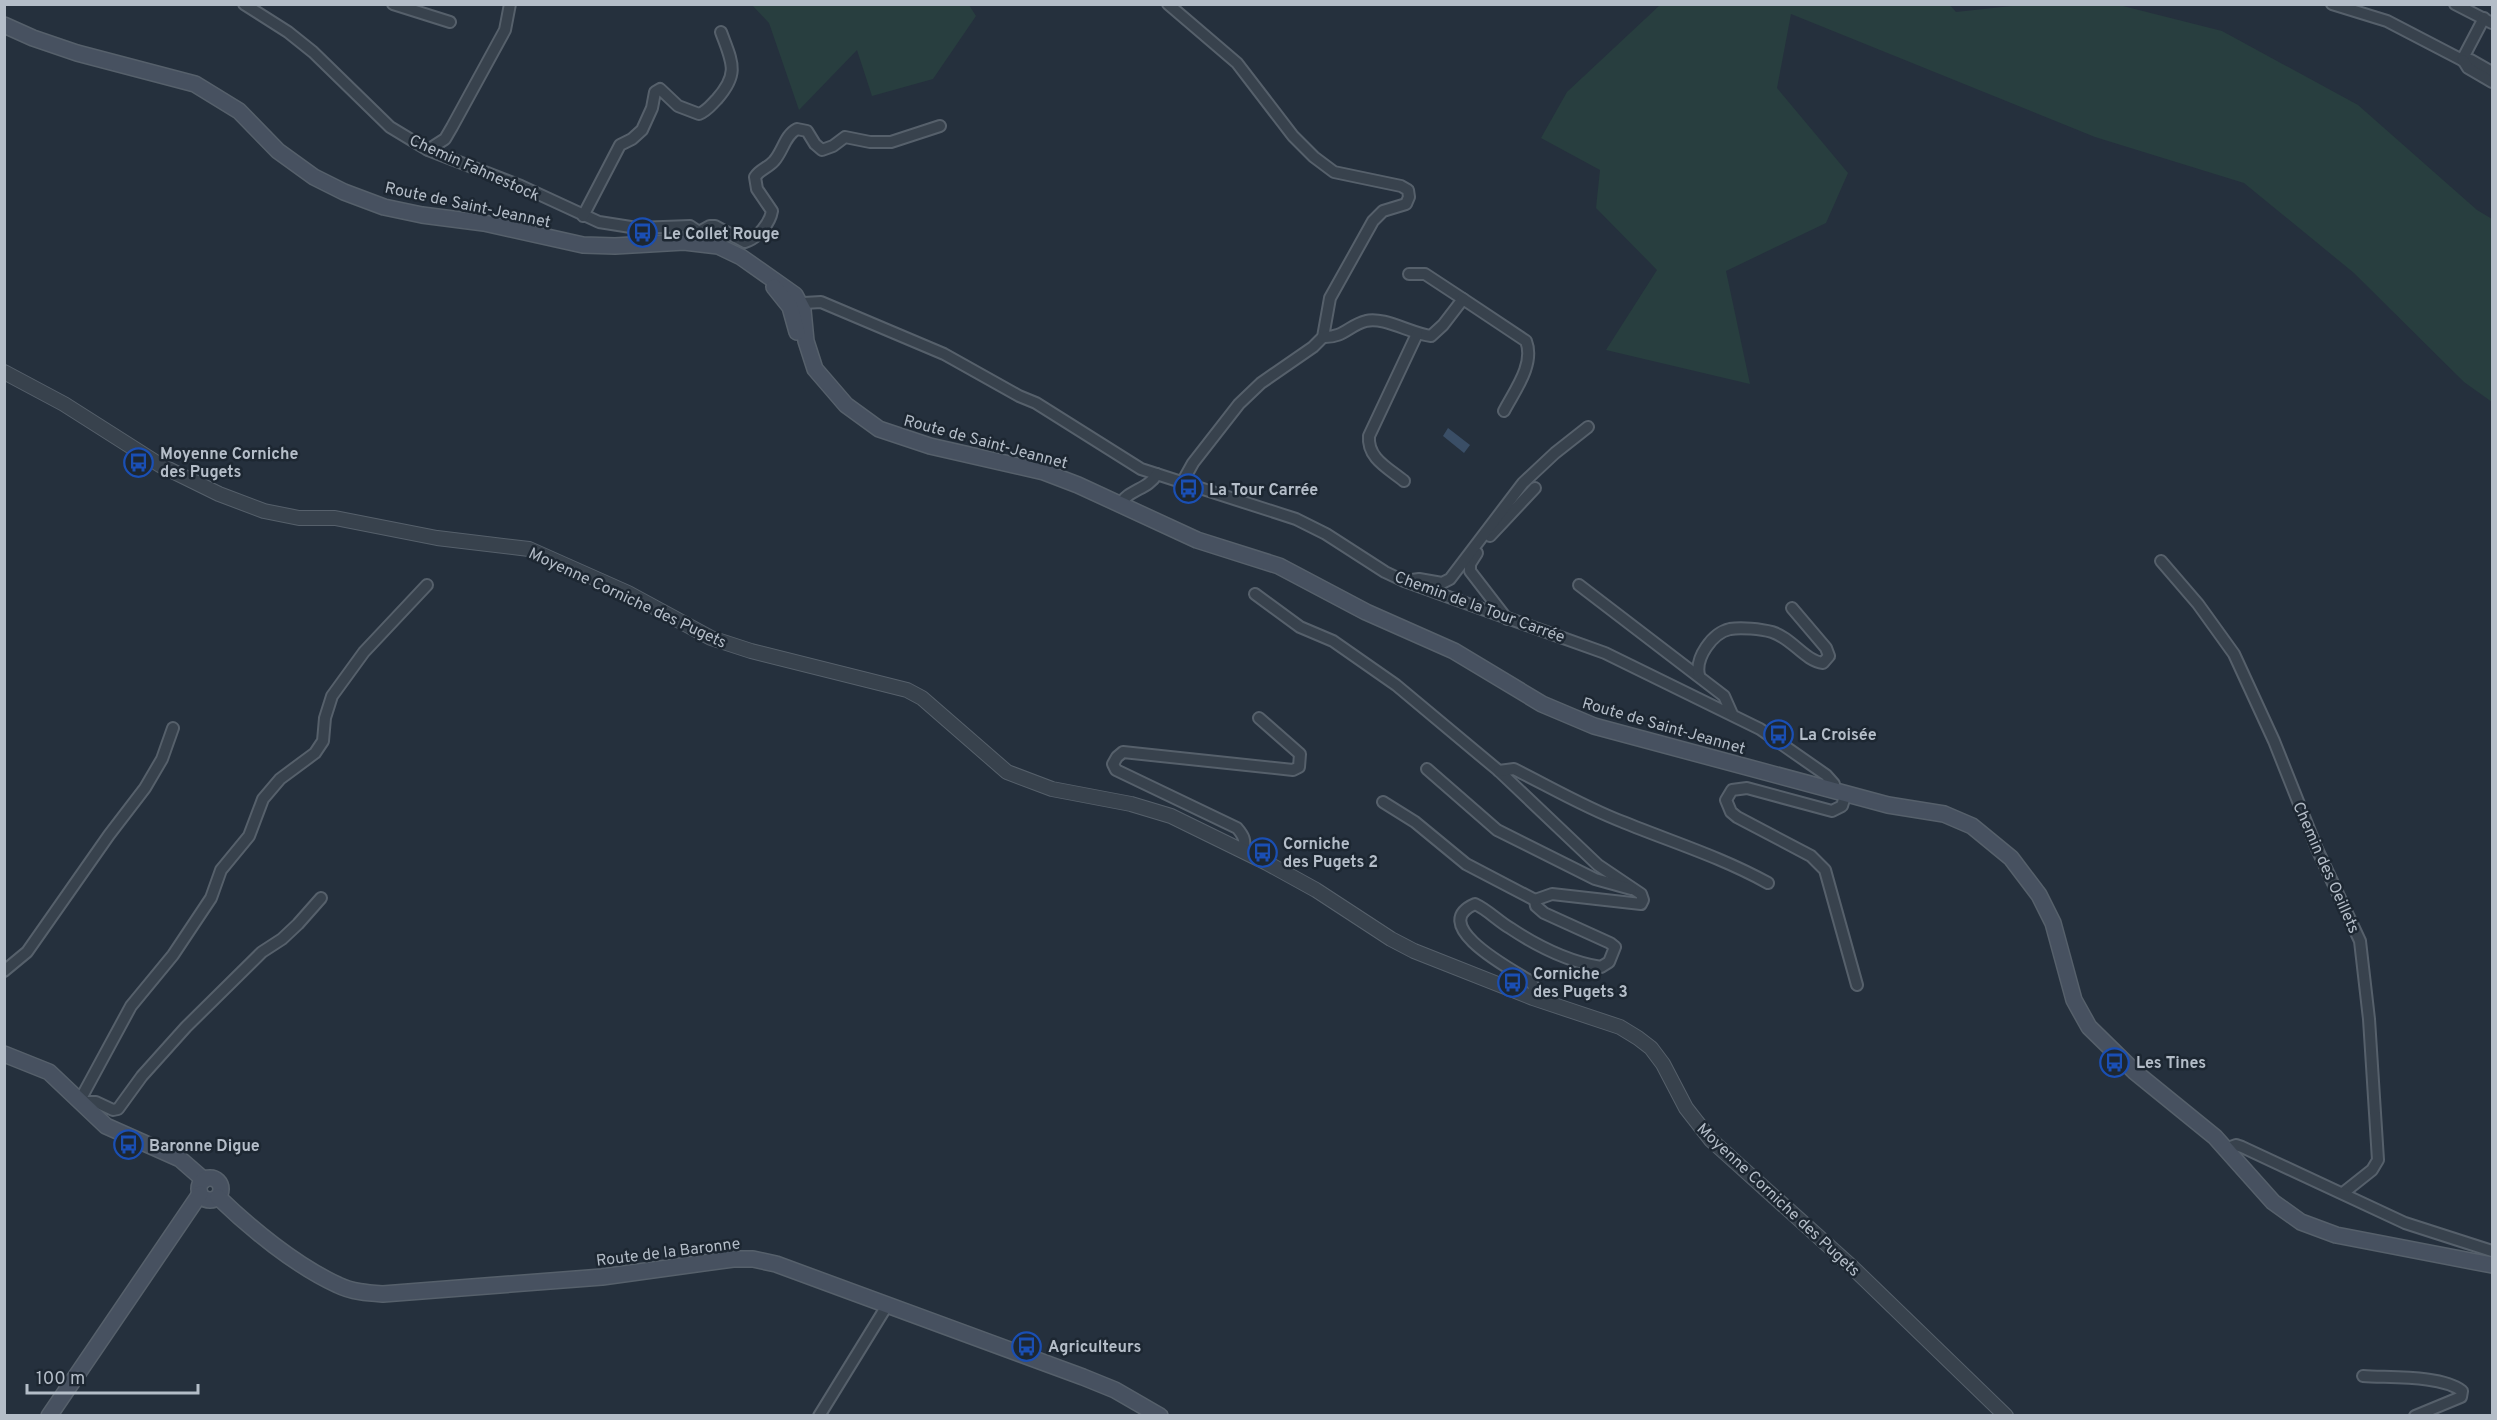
<svg xmlns="http://www.w3.org/2000/svg" width="2497" height="1420" font-family="Overpass,sans-serif">
<rect width="100%" height="100%" fill="#25303d"/>
<g fill="#283e3f">
<path d="M1949 4 1956 12 2030 4 2119 5 2222 31 2358 105 2477 210 2492 219V402L2464 382 2354 273 2244 183 2095 137 1791 14 1777 88 1848 173 1826 223 1726 271 1750 384 1606 350 1657 270 1596 208 1600 170 1541 138 1567 92 1660 5Z"/>
<path d="M752 5H969L976 16 933 79 872 96 857 50 799 110 769 23Z"/>
</g>
<path fill="#3a4e66" d="M1448 428 1470 445 1464 453 1443 436Z"/>
<g fill="none" stroke-linecap="round" stroke-linejoin="round">
<defs>
<g id="minor">
<path d="M244 4 288 32 313 52 390 127 428 150 521 186 599 222 637 228 690 226 699 232 703 243"/>
<path d="M393 4 450 22"/>
<path d="M1168 4 1237 63 1293 136 1314 157 1334 172 1401 186 1408 190 1409 197 1406 204 1383 211 1373 221 1330 298 1323 337 1313 347 1261 383 1239 404 1193 463 1183 481"/>
<path d="M2332 4 2387 21 2462 60H2471L2492 72"/>
<path d="M2455 4 2492 23"/>
<path d="M2462 60 2484 18"/>
<path d="M2463 60 2468 68 2492 82"/>
<path d="M428 150 445 139 452 127 505 30 510 4"/>
<path d="M583 216 620 145 632 139 642 130 652 108 655 92 660 89 678 106 699 114C707 111 711 105 717 99 740 73 732 62 721 32"/>
<path d="M699 232 710 226H715L745 242C758 238 770 223 772 211L757 189 755 177C760 169 768 168 774 161 783 151 785 135 797 129L807 131 815 144 822 150 833 146 845 137 870 142H891L940 126"/>
<path d="M1409 274H1425L1463 299"/>
<path d="M798 309 804 303 821 302 944 354 1019 396 1036 403 1141 469 1296 519 1326 534 1385 572 1404 581 1605 653 1760 729 1826 775 1834 784V790"/>
<path d="M1323 337C1344 338 1349 325 1366 321 1383 316 1412 334 1431 336L1443 325 1463 299 1526 341C1535 364 1515 390 1504 411"/>
<path d="M1404 481C1388 468 1367 458 1369 436L1417 334"/>
<path d="M1120 505C1128 489 1148 490 1157 474"/>
<path d="M1490 536 1535 488"/>
<path d="M1477 553 1470 564V571L1507 619"/>
<path d="M2161 561 2198 604 2234 654 2274 741 2317 849 2360 941 2369 1019 2378 1160 2372 1170 2343 1193"/>
<path d="M1405 581 1419 579 1442 583 1450 579 1523 483 1555 453 1588 427"/>
<path d="M1579 585 1724 696 1732 714"/>
<path d="M1255 594 1300 627 1333 641 1396 685 1499 771 1598 865 1641 894 1643 900 1641 904 1552 894 1535 900 1536 906 1544 913 1610 943 1615 947 1609 962 1601 967C1570 962 1537 946 1510 928 1498 921 1488 910 1475 904 1426 925 1514 971 1530 981L1534 987 1533 998"/>
<path d="M1699 675C1695 658 1712 633 1730 629 1741 627 1761 629 1772 632 1792 638 1805 661 1823 663L1829 656 1826 648 1792 608"/>
<path d="M1427 769 1497 830 1595 879 1631 889"/>
<path d="M1499 771 1514 769C1550 787 1586 808 1623 822 1672 842 1721 857 1768 883"/>
<path d="M1846 793 1842 806 1832 811 1747 788 1732 790 1726 800 1731 812 1737 817 1811 856 1825 870 1857 985"/>
<path d="M1383 802 1415 822 1466 864 1535 900"/>
<path d="M1243 851C1246 841 1244 836 1237 828L1116 770 1113 764 1117 757 1123 752 1293 770 1299 767 1300 754 1259 718"/>
<path d="M321 898 298 924 282 939 262 952 186 1027 142 1076 118 1109 113 1110 96 1102H79L131 1006 173 955 211 898 221 870 249 836 263 799 280 779 315 753 323 741 325 718 332 696 364 652 427 585"/>
<path d="M4 971 27 952 109 835 145 788 162 759 173 728"/>
<path d="M2225 1149 2236 1145 2242 1147 2405 1223 2492 1251"/>
<path d="M2363 1376C2390 1378 2441 1375 2462 1391L2461 1397 2415 1416"/>
<path d="M819 1416 888 1304"/>
</g>
<path id="tertiary" d="M4 372 64 404 160 465 219 494 264 511 299 518H335L437 538 529 549 628 593 711 638 751 651 907 690 922 698 1007 772 1052 789 1131 804 1171 816 1267 863 1316 890 1391 939 1414 951 1533 998 1620 1027 1638 1038 1651 1048 1663 1064 1686 1108 1711 1140 1852 1267 2006 1416"/>
<g id="secondary">
<path d="M4 25 33 38 77 53 195 84 239 111 278 151 314 177 344 192 384 207 422 215 484 223 583 245 615 246 684 242 718 246 741 257 795 295 803 310 806 341 815 369 846 405 879 429 930 446 1044 472 1078 485 1197 540 1279 566 1366 612 1454 651 1542 704 1594 726 1888 805 1944 814 1972 826 2011 858 2039 895 2053 923 2074 1000 2089 1027 2135 1072 2215 1137 2273 1202 2301 1222 2336 1235 2492 1265"/>
<path d="M774 287 790 307 797 332"/>
<path d="M4 1054 49 1072 106 1126 180 1159 204 1180"/>
<circle cx="210" cy="1189" r="11"/>
<path d="M218 1197C250 1228 296 1266 338 1285 352 1292 368 1293 383 1294L602 1277 733 1259H753L776 1264 1083 1377 1115 1390 1160 1416"/>
<path d="M49 1416 200 1194"/>
</g>
</defs>
<use href="#minor" stroke="#56606b" stroke-width="14"/>
<use href="#tertiary" stroke="#56606b" stroke-width="16"/>
<use href="#secondary" stroke="#56606b" stroke-width="18"/>
<use href="#minor" stroke="#38424d" stroke-width="10"/>
<use href="#tertiary" stroke="#38424d" stroke-width="14"/>
<use href="#secondary" stroke="#475160" stroke-width="15"/>
</g>
<defs>
<symbol id="bus-ring" viewBox="-11 -11 22 22"><circle r="9.5" fill="#1d2732" stroke="#1a4fb4" stroke-width="1.5"/><path d="M-5-6H5V4H4V6H2V4H-2V6H-4V4H-5ZM-3.5-4V0h7V-4ZM-3.5 1.2v1.5H-2V1.2ZM2 1.2v1.5H3.5V1.2Z" fill="#1a4fb4"/></symbol>
</defs>
<g fill-rule="evenodd">
<use href="#bus-ring" x="626" y="216" width="33" height="33"/>
<use href="#bus-ring" x="122" y="446" width="33" height="33"/>
<use href="#bus-ring" x="1172" y="472" width="33" height="33"/>
<use href="#bus-ring" x="1762" y="718" width="33" height="33"/>
<use href="#bus-ring" x="1246" y="836" width="33" height="33"/>
<use href="#bus-ring" x="1496" y="966" width="33" height="33"/>
<use href="#bus-ring" x="2098" y="1046" width="33" height="33"/>
<use href="#bus-ring" x="112" y="1128" width="33" height="33"/>
<use href="#bus-ring" x="1010" y="1330" width="33" height="33"/>
</g>
<g text-anchor="middle" stroke-width="5" stroke-linejoin="round" paint-order="stroke">
<g font-size="16" fill="#b4bdc8" stroke="#1d2732">
<text transform="translate(475 167) rotate(24)" y="6">Chemin Fahnestock</text>
<text transform="translate(468 204) rotate(12)" y="6">Route de Saint-Jeannet</text>
<text transform="translate(986 441) rotate(15)" y="6">Route de Saint-Jeannet</text>
<text transform="translate(628 597) rotate(25)" y="6">Moyenne Corniche des Pugets</text>
<text transform="translate(1480 606) rotate(20)" y="6">Chemin de la Tour Carrée</text>
<text transform="translate(1664 725) rotate(16)" y="6">Route de Saint-Jeannet</text>
<text transform="translate(2327 867) rotate(66)" y="6">Chemin des Oeillets</text>
<text transform="translate(1779 1199) rotate(43)" y="6">Moyenne Corniche des Pugets</text>
<text transform="translate(668 1251) rotate(-7)" y="6">Route de la Baronne</text>
</g>
<g font-size="16" font-weight="bold" fill="#b4bdc8" stroke="#1d2732" text-anchor="start">
<text x="663" y="239">Le Collet Rouge</text>
<text x="160" y="459">Moyenne Corniche<tspan x="160" dy="18">des Pugets</tspan></text>
<text x="1209" y="495">La Tour Carrée</text>
<text x="1799" y="740">La Croisée</text>
<text x="1283" y="849">Corniche<tspan x="1283" dy="18">des Pugets 2</tspan></text>
<text x="1533" y="979">Corniche<tspan x="1533" dy="18">des Pugets 3</tspan></text>
<text x="2136" y="1068">Les Tines</text>
<text x="149" y="1151">Baronne Digue</text>
<text x="1048" y="1352">Agriculteurs</text>
</g>
</g>
<rect width="2497" height="1420" fill="none" stroke="#b4bdc8" stroke-width="12"/>
<path d="M27 1384v9h171v-9" fill="none" stroke="#b4bdc8" stroke-width="3"/>
<text x="36" y="1384" font-size="18" fill="#b4bdc8" stroke="#1d2732" stroke-width="4.5" paint-order="stroke">100 m</text>
</svg>
